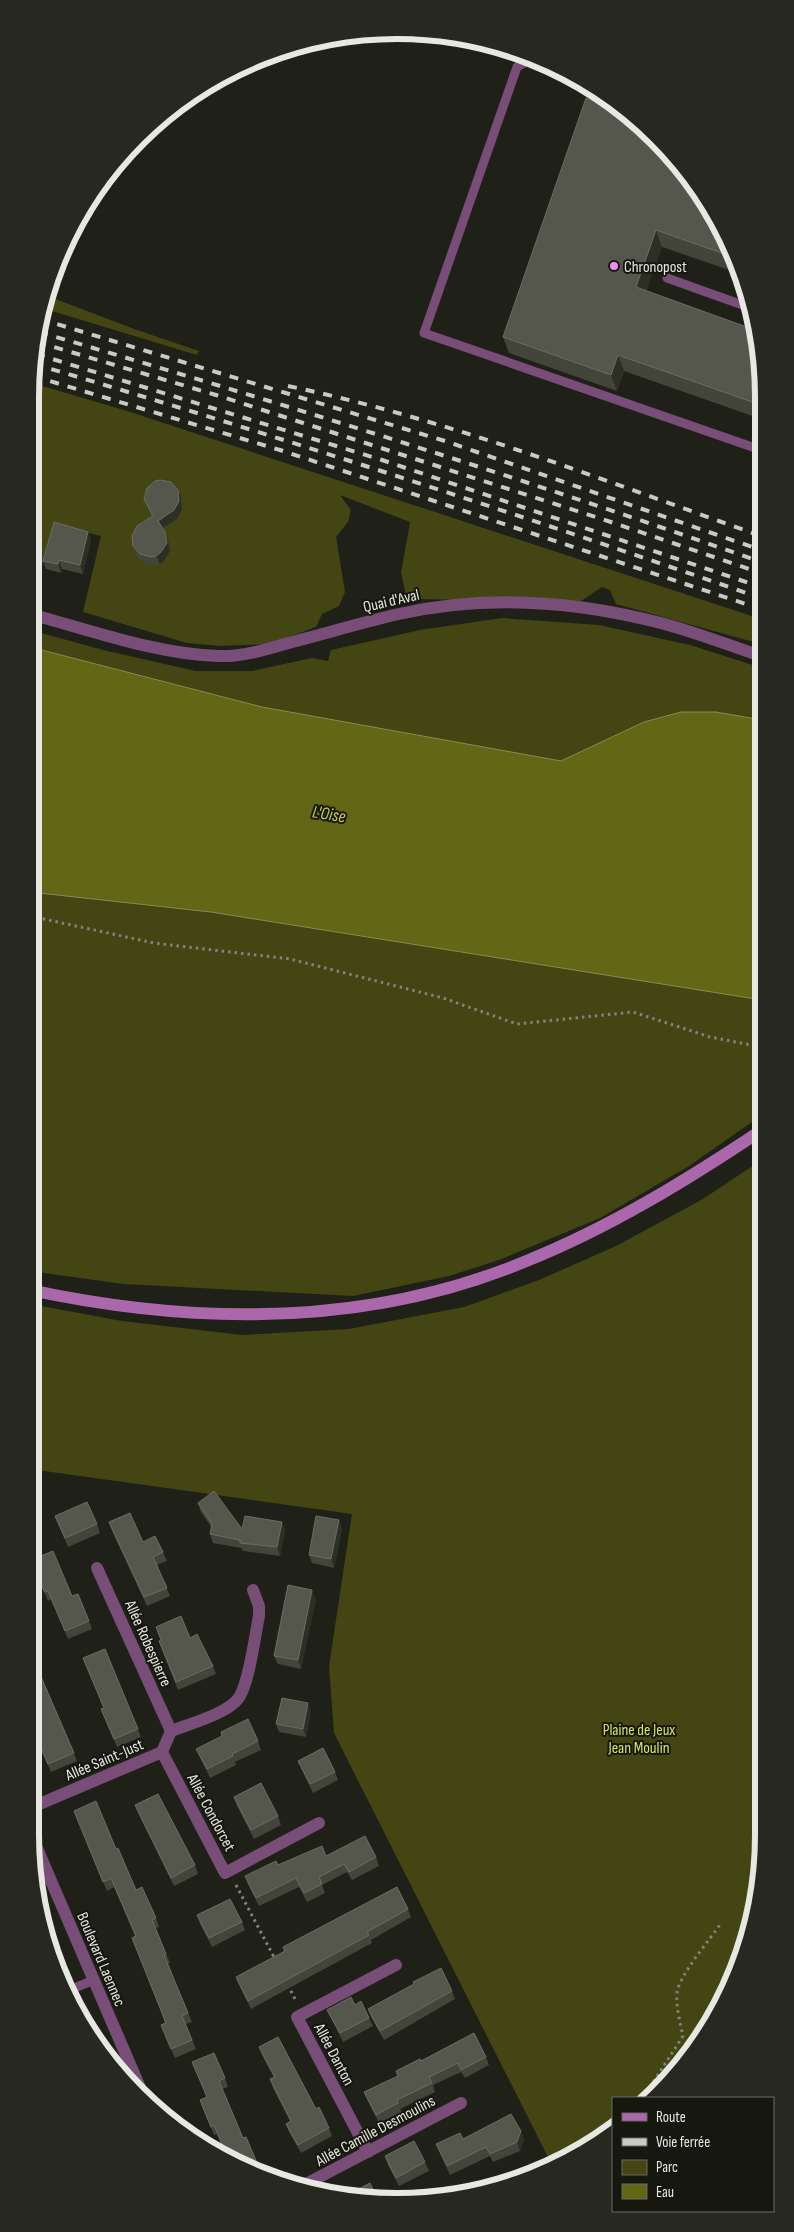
<svg xmlns="http://www.w3.org/2000/svg" width="794" height="2232" font-family="'Sofia Sans Condensed',sans-serif">
<rect width="100%" height="100%" fill="#1f2017"/>
<g fill="#434612">
<path d="M45 295 137 330 199 351 197 355 42 308Z"/>
<path d="M32 383 124 410 761 619V644L616 604 610 590 602 587 581 601 407 599 401 573 410 522 340 495 351 510 348 522 336 537 345 592 339 606 322 614 316 627 269 644 221 646 187 643 83 612 101 536 56 525 40 571 30 567V397Z"/>
<path d="M502 618 599 625 690 645 762 668V722L755 719 716 712H681L644 722 561 761 262 707 30 647V630L107 651 196 671H252L312 658 328 661 331 650 420 630Z"/>
<path d="M30 892 211 912 762 1000V1115L689 1166 600 1218 499 1260 449 1276 353 1296 123 1284 30 1271Z"/>
<path d="M763 1159 764 1835 752 1930 702 2039 657 2094 652 2098H613V2130L601 2140 551 2163 334 1733 329 1666 352 1514 30 1469V1304L122 1321 242 1335 349 1329 464 1307 539 1280 616 1246 703 1199Z"/>
</g>
<path fill="#626615" stroke="#8a8d52" d="M30 647 262 707 561 761 644 722 681 712H716L756 719 762 722V1000L211 912 30 892Z"/>
<g fill="none" stroke-linecap="round" stroke-linejoin="round">
<g stroke="#82837b" stroke-width="3" stroke-dasharray="2.5 4" stroke-linecap="butt">
<path d="M30 916 154 943 290 959 443 998 517 1024 633 1012 710 1037 762 1047"/>
<path d="M236 1885 275 1959"/>
<path d="M288 1985 296 2001"/>
<path d="M643 2098 683 2036C680 2022 676 2008 677 1993 679 1975 710 1940 721 1923"/>
</g>
<g stroke="#784e78" stroke-width="9">
<path d="M531 59 517 67 424 333 761 450"/>
<path d="M667 278 748 307"/>
<path d="M67 1991 94 1980"/>
</g>
<g stroke="#784e78" stroke-width="12">
<path d="M30 614C90 630 156 654 218 656 243 657 268 649 292 642 328 633 363 622 399 614 486 594 575 601 661 623 695 632 728 645 761 656"/>
<path d="M97 1568 171 1731"/>
<path d="M162 1752 225 1873 319 1823"/>
<path d="M30 1808 162 1752 171 1731C189 1724 226 1714 238 1699 249 1685 255 1635 259 1616V1606L253 1590"/>
<path d="M30 1832 145 2099"/>
<path d="M368 2152 297 2017 396 1965"/>
<path d="M304 2185 461 2103"/>
</g>
<path stroke="#ab67ab" stroke-width="12" d="M30 1290C194 1325 367 1327 524 1262 609 1228 687 1180 762 1130"/>
<g stroke="#c9cac3" stroke-width="4" stroke-dasharray="9 9" stroke-linecap="butt">
<path d="M40 319 445 441 761 550"/>
<path d="M39 332C281 403 523 478 761 562"/>
<path d="M37 342 216 395 602 519 761 573"/>
<path d="M36 354 382 460 761 587"/>
<path d="M34 364C279 436 521 515 761 598"/>
<path d="M33 376 280 450 761 609"/>
<path d="M288 386C451 420 605 481 761 536"/>
</g>
</g>
<g fill="#43443a">
<path d="M676 160 675 163 726 235 738 273 662 247 646 291 761 349V419L624 371 617 391 509 353 503 337Z"/>
<path d="M178 490 181 498 182 510 177 519 163 528 165 532 168 540 170 551 164 561 160 564 154 565 143 563 136 555 133 546 152 517 144 499Z"/>
<path d="M88 532 91 540 83 574 62 569 61 573 46 569 43 561Z"/>
<path d="M198 1503 242 1529 282 1522 285 1531 280 1556 243 1551 241 1548 213 1543 210 1534 212 1528 201 1512Z"/>
<path d="M55 1516 97 1524 100 1533 68 1547Z"/>
<path d="M339 1520 342 1529 334 1568 312 1563 309 1555Z"/>
<path d="M109 1522 143 1542 163 1552 167 1561 157 1565 170 1596 147 1606 112 1531Z"/>
<path d="M31 1560 89 1621 92 1629 68 1639 51 1599 48 1601 47 1599Z"/>
<path d="M316 1599 301 1669 278 1664 274 1656Z"/>
<path d="M156 1627 190 1638 213 1666 216 1674 178 1690 162 1649 161 1640Z"/>
<path d="M83 1658 138 1729 141 1737 117 1747 101 1709 104 1708Z"/>
<path d="M30 1659 36 1673 74 1753 77 1761 51 1772 30 1725Z"/>
<path d="M311 1711 306 1737 279 1732 276 1724Z"/>
<path d="M258 1741 261 1750 235 1762 236 1765 210 1778 200 1757 196 1749Z"/>
<path d="M298 1761 335 1772 338 1780 313 1793 302 1770Z"/>
<path d="M234 1797 278 1816 281 1825 254 1839 237 1806Z"/>
<path d="M135 1805 195 1865 198 1874 174 1886 138 1813Z"/>
<path d="M74 1811 116 1849 136 1890 156 1918 159 1927 156 1928 170 1963 167 1964 192 2022 186 2024 196 2049 175 2058 161 2025 165 2023 135 1936 114 1887 107 1891Z"/>
<path d="M326 1856 376 1857 379 1866 352 1880 347 1872 322 1885 325 1893 307 1902 299 1887 259 1906 248 1884 245 1876 278 1865Z"/>
<path d="M408 1909 411 1917 371 1940 372 1943 251 2009 239 1985 236 1977 284 1952 283 1947Z"/>
<path d="M197 1915 242 1922 245 1930 212 1947 200 1924Z"/>
<path d="M414 1984 452 1991 455 1999 384 2040 371 2017 368 2009Z"/>
<path d="M355 2005 369 2018 373 2026 343 2042 327 2010Z"/>
<path d="M259 2047 316 2109 329 2128 332 2136 301 2153 289 2132 286 2124 290 2121 273 2088 270 2079 274 2078 262 2055Z"/>
<path d="M486 2057 489 2065 465 2078 461 2072 433 2085 435 2092 400 2109 402 2112 379 2123 368 2101 364 2092 398 2076 396 2071 421 2061Z"/>
<path d="M192 2062 225 2078 228 2087 222 2089 243 2138 246 2137 261 2172 234 2164 228 2160 217 2134 214 2135 203 2109 200 2100 207 2097Z"/>
<path d="M521 2131 524 2140 520 2151 493 2162 490 2156 450 2175 440 2153 436 2144 463 2139Z"/>
<path d="M385 2156 425 2162 429 2171 399 2186 388 2165Z"/>
</g>
<g fill="#2d2e24">
<path d="M668 151 673 155 676 160 671 176 665 159Z"/>
<path d="M656 230 662 247 642 303 636 287Z"/>
<path d="M618 355 624 371 617 391 611 375Z"/>
<path d="M178 490 181 498 182 510 177 519 161 529 158 521Z"/>
<path d="M88 532 91 540 83 574 80 565Z"/>
<path d="M165 532 168 540 170 551 164 561 160 564 156 556Z"/>
<path d="M59 560 62 569 61 573 58 564Z"/>
<path d="M339 1520 342 1529 334 1568 331 1559Z"/>
<path d="M282 1522 285 1531 280 1556 277 1547Z"/>
<path d="M312 1590 316 1599 301 1669 298 1660Z"/>
<path d="M308 1703 311 1711 306 1737 303 1729Z"/>
<path d="M521 2131 524 2140 520 2151 517 2142Z"/>
</g>
<g fill="#55564c" stroke="#6c6d63">
<path d="M596 92 668 151 665 159 679 164 726 235 733 257 656 230 636 287 755 330 761 349V405L618 355 611 375 503 337 586 98 593 101Z"/>
<path d="M160 480 171 482 178 490 179 501 174 510 158 521 165 532 167 543 161 552 156 556 151 557 140 554 133 546 132 536 137 526 153 516 144 499 147 488 155 481Z"/>
<path d="M54 522 88 532 80 565 59 560 58 564 43 561Z"/>
<path d="M214 1491 242 1529 245 1516 282 1522 277 1547 240 1543V1540L210 1534 212 1524 198 1503Z"/>
<path d="M87 1502 97 1524 65 1538 55 1516Z"/>
<path d="M130 1513 143 1542 155 1536 163 1552 153 1557 167 1588 144 1597 109 1522Z"/>
<path d="M316 1516 339 1520 331 1559 309 1555Z"/>
<path d="M53 1551 72 1596 78 1594 89 1621 65 1631 48 1591 45 1592 44 1591 31 1560Z"/>
<path d="M288 1585 312 1590 298 1660 274 1656Z"/>
<path d="M181 1616 190 1638 197 1634 213 1666 176 1682 159 1641 161 1640 156 1627Z"/>
<path d="M105 1649 138 1729 114 1739 101 1709 104 1708 83 1658Z"/>
<path d="M30 1659 36 1673 39 1672 74 1753 48 1764 30 1723Z"/>
<path d="M282 1698 308 1703 303 1729 276 1724Z"/>
<path d="M248 1719 258 1741 232 1754 233 1756 207 1769 196 1749 222 1736 221 1732Z"/>
<path d="M323 1748 335 1772 310 1784 298 1761Z"/>
<path d="M261 1783 278 1816 251 1830 234 1797Z"/>
<path d="M158 1794 195 1865 171 1878 135 1805Z"/>
<path d="M96 1801 116 1849 118 1848 136 1890 142 1887 156 1918 152 1920 166 1954 164 1955 188 2013 182 2016 192 2040 171 2049 161 2025 166 2023 132 1938 136 1936 111 1878 103 1882 74 1811Z"/>
<path d="M365 1836 376 1857 349 1872 344 1864 319 1877 322 1884 304 1893 296 1878 256 1898 245 1876 276 1861 278 1865 322 1846 326 1856Z"/>
<path d="M397 1887 408 1909 367 1932 369 1935 248 2001 236 1977 285 1951 283 1947Z"/>
<path d="M230 1899 242 1922 209 1938 197 1915Z"/>
<path d="M441 1968 452 1991 380 2031 368 2009 414 1984 413 1982Z"/>
<path d="M351 1997 355 2005 361 2001 369 2018 340 2033 327 2010Z"/>
<path d="M474 2033 486 2057 461 2070 458 2063 429 2077 432 2083 397 2100 398 2103 376 2115 364 2092 398 2076 396 2071 420 2059 421 2061Z"/>
<path d="M278 2037 316 2109 319 2107 329 2128 298 2145 286 2124 291 2121 270 2079 275 2077 259 2047Z"/>
<path d="M214 2053 225 2078 219 2081 243 2138 246 2137 260 2170 258 2171 234 2164 229 2161 214 2125 211 2127 200 2100 207 2097 192 2062Z"/>
<path d="M511 2114 521 2131 517 2142 490 2154 486 2147 447 2166 436 2144 460 2133 463 2139Z"/>
<path d="M414 2141 425 2162 396 2178 385 2156Z"/>
<path d="M370 2183 378 2200 349 2199 343 2197Z"/>
</g>
<circle fill="#f28af2" stroke="#16170e" stroke-width="2" cx="614" cy="266" r="5"/>
<g text-anchor="middle" stroke-width="4" stroke-linejoin="round" paint-order="stroke">
<g font-size="16" fill="#e7e8e1" stroke="#16170e" text-anchor="start">
<text x="624" y="272">Chronopost</text>
</g>
<g font-size="16" fill="#e7e8e1" stroke="#16170e">
<text transform="translate(391 600) rotate(-13)" y="6">Quai d'Aval</text>
<text transform="translate(149 1643) rotate(66)" y="6">Allée Robespierre</text>
<text transform="translate(104 1759) rotate(-23)" y="6">Allée Saint-Just</text>
<text transform="translate(212 1812) rotate(62)" y="6">Allée Condorcet</text>
<text transform="translate(102 1959) rotate(67)" y="6">Boulevard Laennec</text>
<text transform="translate(335 2054) rotate(62)" y="6">Allée Danton</text>
<text transform="translate(375 2130) rotate(-28)" y="6">Allée Camille Desmoulins</text>
</g>
<g font-size="16" fill="#dbe35f" stroke="#16170e">
<text x="639" y="1735">Plaine de Jeux<tspan x="639" dy="18">Jean Moulin</tspan></text>
</g>
<g font-size="18" font-style="italic" fill="#c6cd47" stroke="#16170e">
<text transform="translate(329 814) rotate(9)" y="6">L'Oise</text>
</g>
</g>
<path d="M0 0H794V2232H0ZM397 39H397A358 358 0 0 1 755 397V1835A358 358 0 0 1 397 2193H397A358 358 0 0 1 39 1835V397A358 358 0 0 1 397 39Z" fill="#27281f" fill-rule="evenodd"/>
<path fill="none" stroke="#e7e8e1" stroke-width="6" d="M397 39H397A358 358 0 0 1 755 397V1835A358 358 0 0 1 397 2193H397A358 358 0 0 1 39 1835V397A358 358 0 0 1 397 39Z"/>
<rect x="612" y="2097" width="162" height="115" fill="#16170e" stroke="#6a6b62"/>
<rect x="622" y="2113" width="25" height="8" fill="#ab67ab" stroke="#6a6b62"/>
<text x="656" y="2122" font-size="15" fill="#e7e8e1">Route</text>
<rect x="622" y="2138" width="25" height="8" fill="#c9cac3" stroke="#6a6b62"/>
<text x="656" y="2147" font-size="15" fill="#e7e8e1">Voie ferrée</text>
<rect x="622" y="2160" width="25" height="15" fill="#434612" stroke="#6a6b62"/>
<text x="656" y="2172" font-size="15" fill="#e7e8e1">Parc</text>
<rect x="622" y="2184" width="25" height="15" fill="#626615" stroke="#6a6b62"/>
<text x="656" y="2197" font-size="15" fill="#e7e8e1">Eau</text>
</svg>
